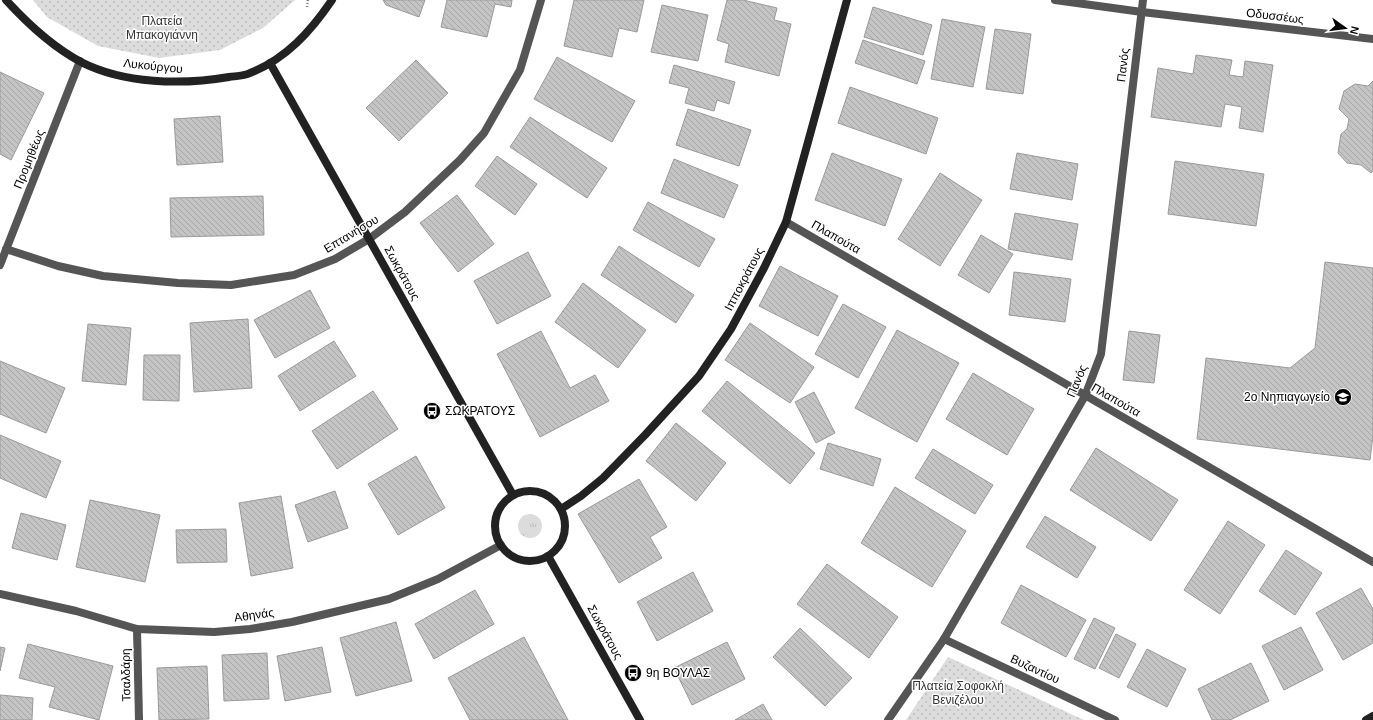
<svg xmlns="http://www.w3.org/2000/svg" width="1373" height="720" font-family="Helvetica,sans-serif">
<defs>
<pattern id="grass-tufts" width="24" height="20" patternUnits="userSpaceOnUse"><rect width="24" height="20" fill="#dcdcdc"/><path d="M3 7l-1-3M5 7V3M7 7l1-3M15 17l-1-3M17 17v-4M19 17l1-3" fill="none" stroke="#bbb"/></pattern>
<pattern id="park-dots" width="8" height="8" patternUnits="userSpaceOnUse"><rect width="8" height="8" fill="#dcdcdc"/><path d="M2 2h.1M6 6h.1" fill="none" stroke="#bbb" stroke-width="1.8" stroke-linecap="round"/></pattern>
<pattern id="building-back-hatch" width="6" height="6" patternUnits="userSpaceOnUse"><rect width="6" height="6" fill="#c4c4c4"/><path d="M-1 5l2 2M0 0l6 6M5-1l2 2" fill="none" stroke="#a7a7a7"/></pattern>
</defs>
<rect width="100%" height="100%" fill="#fff"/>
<circle fill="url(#grass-tufts)" cx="530" cy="526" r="12"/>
<g fill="url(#park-dots)">
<path d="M33 0H295L263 28 220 50 159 58 98 46 47 17Z"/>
<path d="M948 657 1084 720H906Z"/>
</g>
<g fill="url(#building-back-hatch)" stroke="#999">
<path d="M383 0H425L419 17 386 5Z"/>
<path d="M447 0H512L511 7 495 4 487 37 441 27Z"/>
<path d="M574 0H644L637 32 619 28 612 57 564 46Z"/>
<path d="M727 0H743L777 8 774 20 791 24 779 76 725 62 729 44 717 40Z"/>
<path d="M662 5 708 15 698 61 651 52Z"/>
<path d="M873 7 932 25 923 55 864 37Z"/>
<path d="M942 19 985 27 973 87 931 79Z"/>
<path d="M995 29 1031 34 1023 94 986 89Z"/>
<path d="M863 40 925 61 917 84 855 63Z"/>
<path d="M1196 55 1232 60 1229 75 1243 77 1245 61 1273 65 1263 132 1239 128 1242 107 1225 104 1221 127 1151 117 1158 68 1193 74Z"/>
<path d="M557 57 635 101 612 142 534 99Z"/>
<path d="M416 60 448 93 399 141 366 108Z"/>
<path d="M674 65 735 82 729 104 717 100 714 111 685 103 689 88 669 83Z"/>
<path d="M0 72 44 93 11 160 0 154Z"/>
<path d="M1373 81V171L1371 173 1361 165 1347 163 1338 153 1341 134 1347 129 1349 119 1339 109 1344 91 1355 84 1368 86Z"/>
<path d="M850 87 938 118 926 154 838 123Z"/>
<path d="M688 109 751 130 739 166 676 145Z"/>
<path d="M220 116 223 162 177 165 174 119Z"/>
<path d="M530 117 607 168 587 198 510 147Z"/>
<path d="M832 153 902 179 885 226 815 200Z"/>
<path d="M1017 153 1078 164 1072 200 1010 189Z"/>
<path d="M497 156 537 184 515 215 475 186Z"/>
<path d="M674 159 738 185 724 218 661 193Z"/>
<path d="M1175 161 1264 174 1256 226 1168 214Z"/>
<path d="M940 173 982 200 940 266 898 239Z"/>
<path d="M457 195 494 244 458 272 420 223Z"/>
<path d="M263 196 264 235 171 237 170 198Z"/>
<path d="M648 202 715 239 699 267 633 230Z"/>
<path d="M1015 213 1078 224 1072 260 1008 249Z"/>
<path d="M981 235 1013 254 989 293 958 275Z"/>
<path d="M619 246 694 295 676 323 601 275Z"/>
<path d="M528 252 551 296 497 324 474 281Z"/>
<path d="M1325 262 1373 268V436L1370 460 1197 439 1206 358 1290 368 1315 348Z"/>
<path d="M780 266 838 296 818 336 759 306Z"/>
<path d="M1014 272 1071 279 1065 322 1009 315Z"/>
<path d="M583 283 646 330 618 368 555 322Z"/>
<path d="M310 290 330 328 275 358 254 320Z"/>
<path d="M843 304 886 327 858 378 815 354Z"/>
<path d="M248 319 252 388 194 392 190 323Z"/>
<path d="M750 323 814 367 790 403 725 360Z"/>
<path d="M88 324 131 328 126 385 82 381Z"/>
<path d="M897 330 959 363 917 442 855 408Z"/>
<path d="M541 331 570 388 595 375 609 401 540 437 497 354Z"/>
<path d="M1129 331 1160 335 1154 383 1123 380Z"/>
<path d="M334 341 356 376 300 411 278 376Z"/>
<path d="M144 355H180L179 401 143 400Z"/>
<path d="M0 361 65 388 46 433 0 414Z"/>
<path d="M973 373 1034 409 1007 455 946 419Z"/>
<path d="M727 381 815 453 790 484 702 411Z"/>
<path d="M373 391 398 429 337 469 312 431Z"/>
<path d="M814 392 835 433 816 443 795 402Z"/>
<path d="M676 423 726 463 696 501 646 461Z"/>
<path d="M0 435 61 461 46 498 0 478Z"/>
<path d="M828 443 881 459 873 486 820 469Z"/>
<path d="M1096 448 1178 500 1151 541 1070 490Z"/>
<path d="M933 449 993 485 975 514 915 478Z"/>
<path d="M416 456 445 508 398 535 368 484Z"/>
<path d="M639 479 667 527 650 537 662 558 619 583 578 514Z"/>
<path d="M895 487 966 531 932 587 861 543Z"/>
<path d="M335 491 348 528 308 542 295 505Z"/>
<path d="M281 496 293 568 251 576 239 503Z"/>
<path d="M90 500 160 515 145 582 76 567Z"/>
<path d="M21 513 66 525 57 560 12 548Z"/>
<path d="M1045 516 1096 547 1077 578 1026 547Z"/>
<path d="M1228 521 1265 545 1220 614 1184 590Z"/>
<path d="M226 529 227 562 177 563 176 530Z"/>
<path d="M1286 550 1322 573 1295 615 1259 591Z"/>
<path d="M827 564 898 617 869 658 797 604Z"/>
<path d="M693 572 713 611 657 641 637 602Z"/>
<path d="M1021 585 1086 620 1066 657 1001 623Z"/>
<path d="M1361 588 1373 609V643L1343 660 1316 613Z"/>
<path d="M475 590 494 624 434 659 415 624Z"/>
<path d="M1094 618 1115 628 1095 669 1074 659Z"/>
<path d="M396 622 412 681 356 696 340 638Z"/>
<path d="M1301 627 1323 670 1284 690 1262 646Z"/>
<path d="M800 628 852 678 825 706 773 657Z"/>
<path d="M1116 634 1136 644 1119 678 1099 668Z"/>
<path d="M524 637 568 720H470L448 678Z"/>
<path d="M727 642 745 679 692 705 674 668Z"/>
<path d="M28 644 113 666 99 720 49 707 55 687 19 678Z"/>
<path d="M0 647 5 648 0 671Z"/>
<path d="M322 647 331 692 285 701 277 656Z"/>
<path d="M1147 649 1186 669 1167 707 1127 687Z"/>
<path d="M267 653 269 699 224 701 222 655Z"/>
<path d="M1251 663 1269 701 1230 720H1212L1198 689Z"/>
<path d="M207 666 209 719 159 720 157 668Z"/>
<path d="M0 695 33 698 32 720H0Z"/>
<path d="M763 704 772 720H735Z"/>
</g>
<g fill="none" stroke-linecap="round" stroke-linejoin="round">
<path stroke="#777" stroke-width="2.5" stroke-dasharray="1 2" stroke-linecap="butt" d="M307 7 308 0"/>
<g stroke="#555" stroke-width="8">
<path d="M1055 0 1142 12 1373 39"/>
<path d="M786 222 1373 562"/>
<path d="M6 249 58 266 103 276 178 283 231 285 294 275 335 259 369 239 405 212 460 160 484 133 520 70 541 0"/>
<path d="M0 265 80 61"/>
<path d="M0 594 76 611 137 629 214 632 250 629 292 622 389 599 438 579 501 545"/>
<path d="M137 629 139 720"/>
<path d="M944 639 1115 720"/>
<path d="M888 720 944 639 1085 396 1101 354 1143 0"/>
</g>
<g stroke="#222" stroke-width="8">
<path d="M6 0C27 23 53 47 81 62 124 84 182 85 229 77 236 76 244 76 250 73 286 59 311 31 332 0"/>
<path d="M270 63 513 495"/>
<circle cx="530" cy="526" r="35"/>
<path d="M561 509 581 496 603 478 645 435 699 376 731 329 764 268 786 222 847 0"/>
<path d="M548 556 640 720"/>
<path d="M1366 720 1373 716"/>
</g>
</g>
<defs>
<symbol id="school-disc" viewBox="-11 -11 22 22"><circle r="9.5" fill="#000" stroke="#fff"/><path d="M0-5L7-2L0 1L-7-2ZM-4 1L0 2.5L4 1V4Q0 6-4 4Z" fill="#fff"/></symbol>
<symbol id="bus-disc" viewBox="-11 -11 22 22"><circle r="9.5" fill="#000" stroke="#fff"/><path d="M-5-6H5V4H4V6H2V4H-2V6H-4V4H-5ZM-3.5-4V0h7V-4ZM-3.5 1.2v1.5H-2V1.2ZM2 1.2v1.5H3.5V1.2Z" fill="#fff"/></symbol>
</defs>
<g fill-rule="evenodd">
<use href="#school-disc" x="1333" y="387" width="20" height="20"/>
<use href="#bus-disc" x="422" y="401" width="20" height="20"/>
<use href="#bus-disc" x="623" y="663" width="20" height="20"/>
</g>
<g text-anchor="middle" stroke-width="3" stroke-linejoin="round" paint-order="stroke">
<g font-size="12" fill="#000" stroke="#fff">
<text transform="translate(1275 16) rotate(7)" y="4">Οδυσσέως</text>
<text transform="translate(1123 65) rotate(-83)" y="4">Πανός</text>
<text transform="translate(153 66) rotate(6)" y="4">Λυκούργου</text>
<text transform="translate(29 159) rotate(-68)" y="4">Προμηθέως</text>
<text transform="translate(351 234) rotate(-31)" y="4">Επτανήσου</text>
<text transform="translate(836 237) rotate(30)" y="4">Πλαπούτα</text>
<text transform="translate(402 273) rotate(61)" y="4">Σωκράτους</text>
<text transform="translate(744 279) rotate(-62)" y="4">Ιπποκράτους</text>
<text transform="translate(1077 381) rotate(-67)" y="4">Πανός</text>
<text transform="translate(1116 400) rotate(30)" y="4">Πλαπούτα</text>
<text transform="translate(254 615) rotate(-8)" y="4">Αθηνάς</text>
<text transform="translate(605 632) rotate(61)" y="4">Σωκράτους</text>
<text transform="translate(1035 669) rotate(25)" y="4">Βυζαντίου</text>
<text transform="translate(126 675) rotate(-91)" y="4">Τσαλδάρη</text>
</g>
<g font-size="12" fill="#333" stroke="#fff">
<text x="162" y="25">Πλατεία<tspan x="162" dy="14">Μπακογιάννη</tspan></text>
<text x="958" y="690">Πλατεία Σοφοκλή<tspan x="958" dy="14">Βενιζέλου</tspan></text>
</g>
<g font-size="12" fill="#000" stroke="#fff" text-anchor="start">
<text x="1330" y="401" text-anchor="end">2ο Νηπιαγωγείο</text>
<text x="445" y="415">ΣΩΚΡΑΤΟΥΣ</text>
<text x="646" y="677">9η ΒΟΥΛΑΣ</text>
</g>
</g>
<g transform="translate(1345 28) rotate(104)" stroke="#ffffff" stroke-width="3" paint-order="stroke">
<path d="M0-3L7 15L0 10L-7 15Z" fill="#000000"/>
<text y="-6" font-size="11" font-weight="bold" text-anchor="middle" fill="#000000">N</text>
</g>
</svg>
